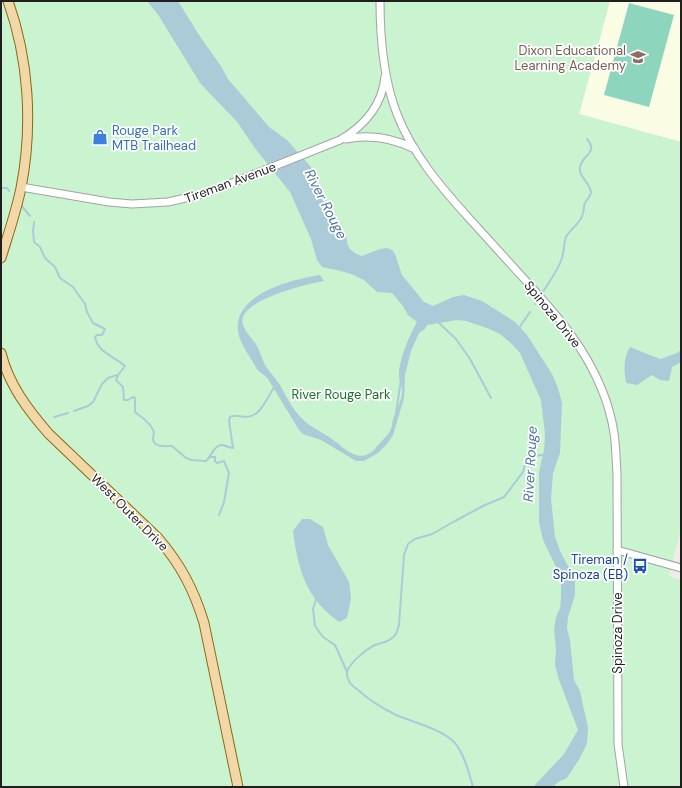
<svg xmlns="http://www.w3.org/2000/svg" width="682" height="788" font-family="'DM Sans',sans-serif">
<rect width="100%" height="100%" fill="#efede7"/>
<path fill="#fafce3" d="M610 1H681V142L579 114Z"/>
<path fill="#c9f4cf" d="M1 1H610L579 114 681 142V528L669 576 681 580V787H1Z"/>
<path fill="#8ed5be" d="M629 3 674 15 649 107 604 95Z"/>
<g fill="#accbd8">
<path d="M147 1H178L201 38 221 66 228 79 269 127 287 140 311 167 332 226C354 233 342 239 351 250 354 253 358 255 362 256L380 249 387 248 392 250 395 254 402 275 424 302 433 306 453 297 464 295 482 301 515 322 527 335 552 374 558 388 562 403 560 453 553 473 551 499 555 537 560 551 575 579V595L568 617 567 628 570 640 574 680 580 691 588 728 587 744 578 761 567 778 558 782 553 787H533L564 754 578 730 559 680 555 665 556 649 554 630 556 617 560 608 561 598V583L559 573 543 540 539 522V472L544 450 545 434 541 400 520 353 511 343 500 334 487 328 466 321 457 320 427 325 425 329 419 333 411 351 405 375 404 398 393 435 387 444 378 453 364 461H356L321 440 303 434 299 430 268 379C265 375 260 373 257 369 252 360 244 349 240 339 225 296 289 280 320 275L324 281C306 284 250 298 243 317 239 328 253 338 257 346 260 352 262 359 265 365 269 372 276 378 280 385 287 398 295 414 308 424 317 430 327 435 336 442 347 451 361 464 375 449 377 446 389 434 390 431 392 428 392 423 393 419 396 411 401 402 402 394 403 386 399 382 399 376 398 362 410 334 417 322L408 315 403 306 392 293 377 292 364 280 351 274 341 271 322 267 317 260 311 239 290 192 254 147 238 123 200 83 159 16Z"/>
<path d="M630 347 647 354 661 359 677 353 681 350V362L672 367 669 381 660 380 652 375 637 385 626 383C624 370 623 359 630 347Z"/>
<path d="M302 519H310L323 527 328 545 349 582 351 598 347 618 339 622C306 598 298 570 293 531Z"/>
</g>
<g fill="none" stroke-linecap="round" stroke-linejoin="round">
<g stroke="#accbd8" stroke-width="2">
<path d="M1 188H7L9 191"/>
<path d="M21 205 30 216"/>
<path d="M34 222 33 231 34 242 40 247 45 258 55 267 60 278 73 287 85 304 87 312 93 323 105 329 102 335H97L95 337C98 353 114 356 125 366L118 375 116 380 123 387 124 400H128L133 397 135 398V412C141 417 150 422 153 430 155 433 153 435 153 439 154 448 166 446 172 446L186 458 192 460 206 461C212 456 214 444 223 445 226 446 230 448 233 448L229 421 230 417C235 414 240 417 246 417 261 417 267 397 275 386"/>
<path d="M541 295C548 283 558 271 562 258 564 252 564 241 566 237 569 231 576 226 580 220 584 215 583 209 585 203 587 199 591 196 591 192 590 182 578 177 580 167 582 155 599 153 587 139"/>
<path d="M535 304 536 303"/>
<path d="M439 323 456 339 470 359 491 398"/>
<path d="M519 328 530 312"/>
<path d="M74 411 88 406 93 402 102 384 108 378 117 375"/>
<path d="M396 413 401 380"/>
<path d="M54 417 68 413"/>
<path d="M210 457H215V461L217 463 224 461 229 473 224 502 219 515"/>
<path d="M317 596 313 609 315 626 323 637 335 645 347 672"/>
<path d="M473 787C469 773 464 753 454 742 441 729 413 722 396 715 382 708 369 700 358 690 352 686 346 680 347 672 349 663 367 649 375 645 381 643 388 642 392 638 397 635 397 630 399 625L404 555 408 544 415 539 432 534 455 521 483 506 504 497 523 472 527 456 545 455"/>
</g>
<defs>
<g id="minor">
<path d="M380 1C380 39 383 78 397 114 412 153 440 186 467 216 487 238 506 259 526 281 556 314 585 347 602 390 607 402 612 420 614 433 616 446 616 460 617 473L618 744 624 787"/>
<path d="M346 139C370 134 393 138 415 149"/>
<path d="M21 187 109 202 132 204 168 202 203 194 217 189 340 140C364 126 382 105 385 77"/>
<path d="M617 550 681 568"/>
</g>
<g id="major">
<path d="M1 258C8 235 16 212 21 188 33 126 29 60 8 1"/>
<path d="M1 353C9 385 28 410 49 434L158 538C181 565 194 590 204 623L238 787"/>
</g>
</defs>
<use href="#minor" stroke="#a3a3a3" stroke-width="9"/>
<use href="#major" stroke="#8a6911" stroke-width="11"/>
<use href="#minor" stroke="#fff" stroke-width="7"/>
<use href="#major" stroke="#f2d7a9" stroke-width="9"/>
</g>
<defs>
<symbol id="school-bare" viewBox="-9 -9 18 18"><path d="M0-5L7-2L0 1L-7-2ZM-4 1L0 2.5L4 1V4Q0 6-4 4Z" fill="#8d6e63" stroke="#fff" stroke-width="2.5" paint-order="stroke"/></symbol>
<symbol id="shop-bare" viewBox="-9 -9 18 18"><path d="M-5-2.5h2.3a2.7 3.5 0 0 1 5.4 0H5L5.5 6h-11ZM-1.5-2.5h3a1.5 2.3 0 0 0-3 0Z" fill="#3f7fe0" stroke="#fff" stroke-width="2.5" paint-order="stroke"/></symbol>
<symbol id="bus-bare" viewBox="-9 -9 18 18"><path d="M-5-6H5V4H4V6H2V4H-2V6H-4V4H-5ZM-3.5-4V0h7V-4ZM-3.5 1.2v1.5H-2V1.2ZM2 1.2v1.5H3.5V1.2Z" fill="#1a4fb4" stroke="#fff" stroke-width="2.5" paint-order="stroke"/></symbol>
</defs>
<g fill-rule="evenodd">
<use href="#school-bare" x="627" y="46" width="22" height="22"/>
<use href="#shop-bare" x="89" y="126" width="22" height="22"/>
<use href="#bus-bare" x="629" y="555" width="22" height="22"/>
</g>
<g text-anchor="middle" stroke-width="3.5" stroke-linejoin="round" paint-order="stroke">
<g font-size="13" fill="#785e54" stroke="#fff" text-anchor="end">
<text x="626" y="55">Dixon Educational<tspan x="626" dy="15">Learning Academy</tspan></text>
</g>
<g font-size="13" fill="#366cbe" stroke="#fff" text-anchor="start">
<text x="112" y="135">Rouge Park<tspan x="112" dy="15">MTB Trailhead</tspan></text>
</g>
<g font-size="13" fill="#1f1f1f" stroke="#fff">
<text transform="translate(230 182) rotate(-20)" y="5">Tireman Avenue</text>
<text transform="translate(553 314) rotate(51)" y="5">Spinoza Drive</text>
<text transform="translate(130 512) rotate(45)" y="5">West Outer Drive</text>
<text transform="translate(617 633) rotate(-90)" y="5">Spinoza Drive</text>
</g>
<g font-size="13" fill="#187325" stroke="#fff">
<text x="341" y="399">River Rouge Park</text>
</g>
<g font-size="13" fill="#164399" stroke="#fff" text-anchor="end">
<text x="628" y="564">Tireman /<tspan x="628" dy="15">Spinoza (EB)</tspan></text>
</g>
<g font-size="14" font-style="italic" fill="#53749e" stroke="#fff">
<text transform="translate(326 204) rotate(63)" y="5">River Rouge</text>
<text transform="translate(530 464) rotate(-87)" y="5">River Rouge</text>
</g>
</g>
<rect width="682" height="788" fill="none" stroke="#1f1f1f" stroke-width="4"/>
</svg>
